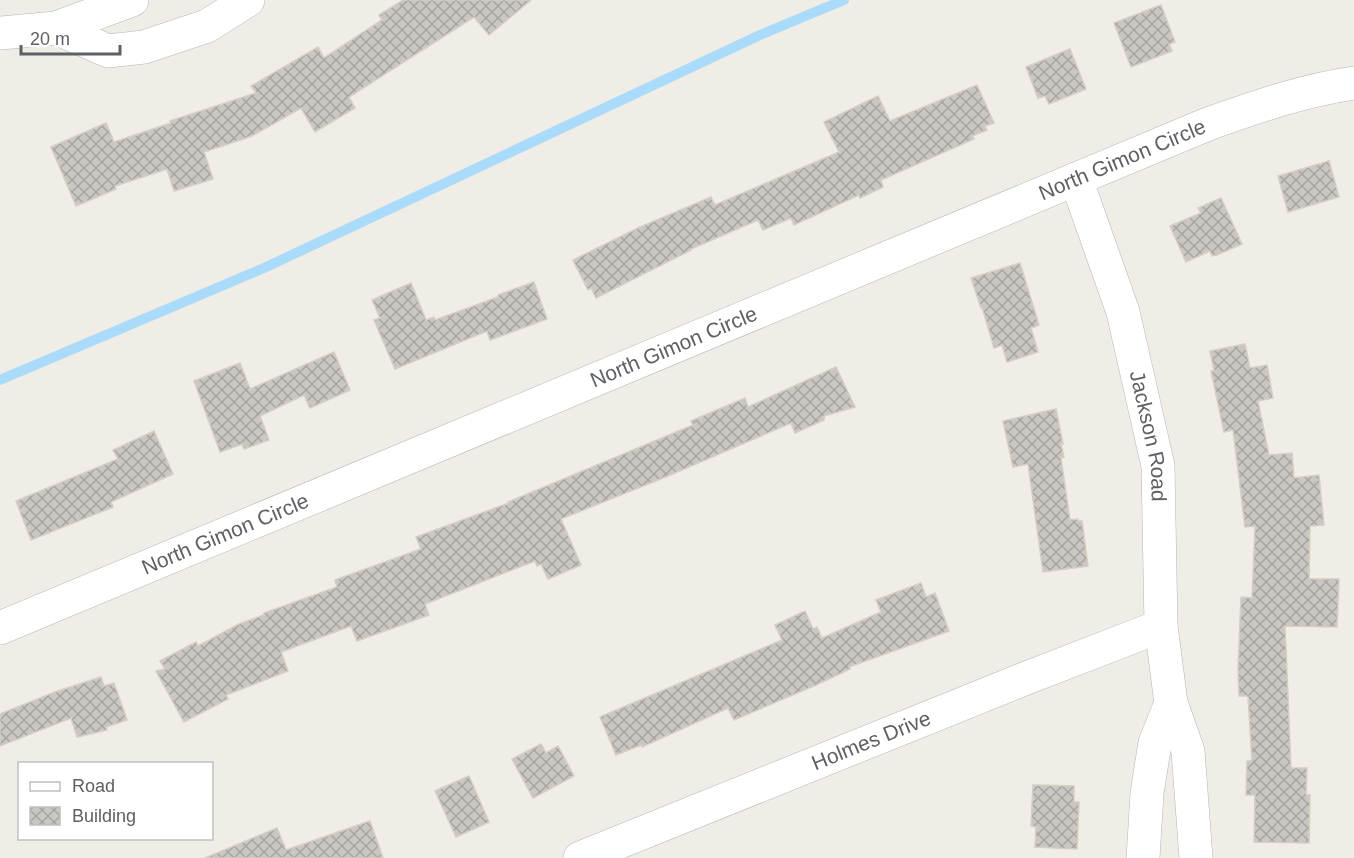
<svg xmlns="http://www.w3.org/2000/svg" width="1354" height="858" font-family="Arial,sans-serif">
<defs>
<pattern id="building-cross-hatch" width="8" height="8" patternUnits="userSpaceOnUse" patternTransform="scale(1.5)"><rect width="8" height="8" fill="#cac7c2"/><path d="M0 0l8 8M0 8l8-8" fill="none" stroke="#a7a5a1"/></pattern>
</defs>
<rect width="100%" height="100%" fill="#efede6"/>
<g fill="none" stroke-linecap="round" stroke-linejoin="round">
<path stroke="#aadbfb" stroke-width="10" d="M0 380 264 268 760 35 844 0"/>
</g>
<g fill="url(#building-cross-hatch)" stroke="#d4cec4" stroke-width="1.5">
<path d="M403 0H531L489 35 474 17 349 97 355 108 315 132 301 108 252 136 204 152 213 179 174 191 167 169 115 186 116 189 76 206 51 147 106 123 114 142 171 123 170 121 256 93 251 86 318 47 324 58 382 20 379 15Z"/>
<path d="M1161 5 1175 42 1169 44 1172 51 1131 67 1114 23Z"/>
<path d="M1070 49 1086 89 1049 104 1045 96 1038 98 1026 67Z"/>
<path d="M977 85 994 123 985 126 987 130 972 136 974 139 881 180 883 187 860 198 859 195 794 225 791 218 763 230 758 220 691 249V250L596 298 591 288 588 290 573 260 638 228 711 197 715 205 839 152 824 122 878 96 890 121Z"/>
<path d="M1329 161 1339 197 1288 212 1278 176Z"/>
<path d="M1221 198 1242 244 1217 255 1212 256 1210 251 1186 262 1170 226 1201 213 1198 208Z"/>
<path d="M1020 263 1039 325 1031 328 1038 352 1007 362 1002 345 994 348 982 307 981 308 971 278Z"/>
<path d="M534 282 547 319 490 340 487 331 395 369 374 320 380 318 372 300 411 283 426 320 434 317 435 320 498 297V295Z"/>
<path d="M1245 344 1250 368 1267 365 1273 398 1258 401 1269 455 1292 453 1294 478 1319 475 1324 525 1310 526 1309 579H1339L1337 627 1285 626 1291 768H1307L1306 795H1310L1309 843 1254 842 1255 795H1246L1247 761H1252L1248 696H1239L1238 670 1241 597 1252 598 1255 526 1245 527 1233 430 1224 432 1211 371H1214L1210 351Z"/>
<path d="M334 352 350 390 310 408 304 395 260 416 269 440 244 449 242 444 220 452 194 381 240 363 250 389Z"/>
<path d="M836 367 855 407 824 416V420L795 433 791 423 668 476 561 519 581 565 548 579 541 564 537 566 535 561 425 604 429 615 357 641 351 626 281 652 288 671 226 695 228 699 184 722 156 671 165 669 160 661 196 642 198 646 239 624 264 615V613L337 587 335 580 421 549 416 537 509 503 508 502 693 425 691 421 745 398 748 407Z"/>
<path d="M1056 409 1063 444H1061L1064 457 1061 458 1070 520 1078 519V521H1082L1088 566 1043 572 1028 464 1013 467 1003 421Z"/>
<path d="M154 431 173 474 111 502 113 507 31 540 16 501 118 459 113 450Z"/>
<path d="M921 583 926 597 935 593 949 631 849 667 850 669 816 685 734 720 728 708 642 747 641 745 616 755 600 717 782 640 775 625 805 611 813 629 817 627 822 638 881 612 876 600Z"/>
<path d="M101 677 104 686 114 683 127 720 106 727 107 730 77 737 71 718 0 746V714L55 692Z"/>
<path d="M541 744 546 753 558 746 574 776 533 798 512 759Z"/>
<path d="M469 776 489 822 456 837 435 791Z"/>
<path d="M1033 785 1074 786V802H1079L1077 849 1035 847 1036 827 1031 826Z"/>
<path d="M370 821 383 858H205L277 828 286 850Z"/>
</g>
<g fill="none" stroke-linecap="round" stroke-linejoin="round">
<defs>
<g id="street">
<path d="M56 28 108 51 144 47 207 26 248 0"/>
<path d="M0 33 56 28 132 0"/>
<path id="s1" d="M1076 179 1123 312 1158 466 1161 626 1171 703 1188 751 1196 858"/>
<path id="s2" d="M0 628 1208 124C1256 107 1304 90 1354 83"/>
<path id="s3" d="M580 858 1024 679 1161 626"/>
<path d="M1143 858 1147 793 1155 743 1171 703"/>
</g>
</defs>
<use href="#street" stroke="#b3b6ba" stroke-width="34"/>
<use href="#street" stroke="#fff" stroke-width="33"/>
</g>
<g text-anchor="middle" stroke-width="4.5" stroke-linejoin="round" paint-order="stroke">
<g font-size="21" fill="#5d6165" stroke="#fff">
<text dy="7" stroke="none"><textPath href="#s2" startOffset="1216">North Gimon Circle</textPath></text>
<text dy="7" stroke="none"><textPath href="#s2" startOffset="730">North Gimon Circle</textPath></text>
<text dy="7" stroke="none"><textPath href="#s1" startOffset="268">Jackson Road</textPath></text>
<text dy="7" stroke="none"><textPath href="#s2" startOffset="244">North Gimon Circle</textPath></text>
<text dy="7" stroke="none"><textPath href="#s3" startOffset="314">Holmes Drive</textPath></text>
</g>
</g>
<rect x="18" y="762" width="195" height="78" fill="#ffffff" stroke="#bec0c1" stroke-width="1.5"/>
<rect x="30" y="782" width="30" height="9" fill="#ffffff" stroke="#bec0c1" stroke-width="1.5"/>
<text x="72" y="792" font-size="18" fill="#5d6165">Road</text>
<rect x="30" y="807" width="30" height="18" fill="url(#building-cross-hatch)" stroke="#bec0c1" stroke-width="1.5"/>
<text x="72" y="822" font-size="18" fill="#5d6165">Building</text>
<path d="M21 45v9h99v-9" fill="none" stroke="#5d6165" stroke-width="3"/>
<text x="30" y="45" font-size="18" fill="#5d6165" stroke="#ffffff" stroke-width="4.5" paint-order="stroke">20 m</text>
</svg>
